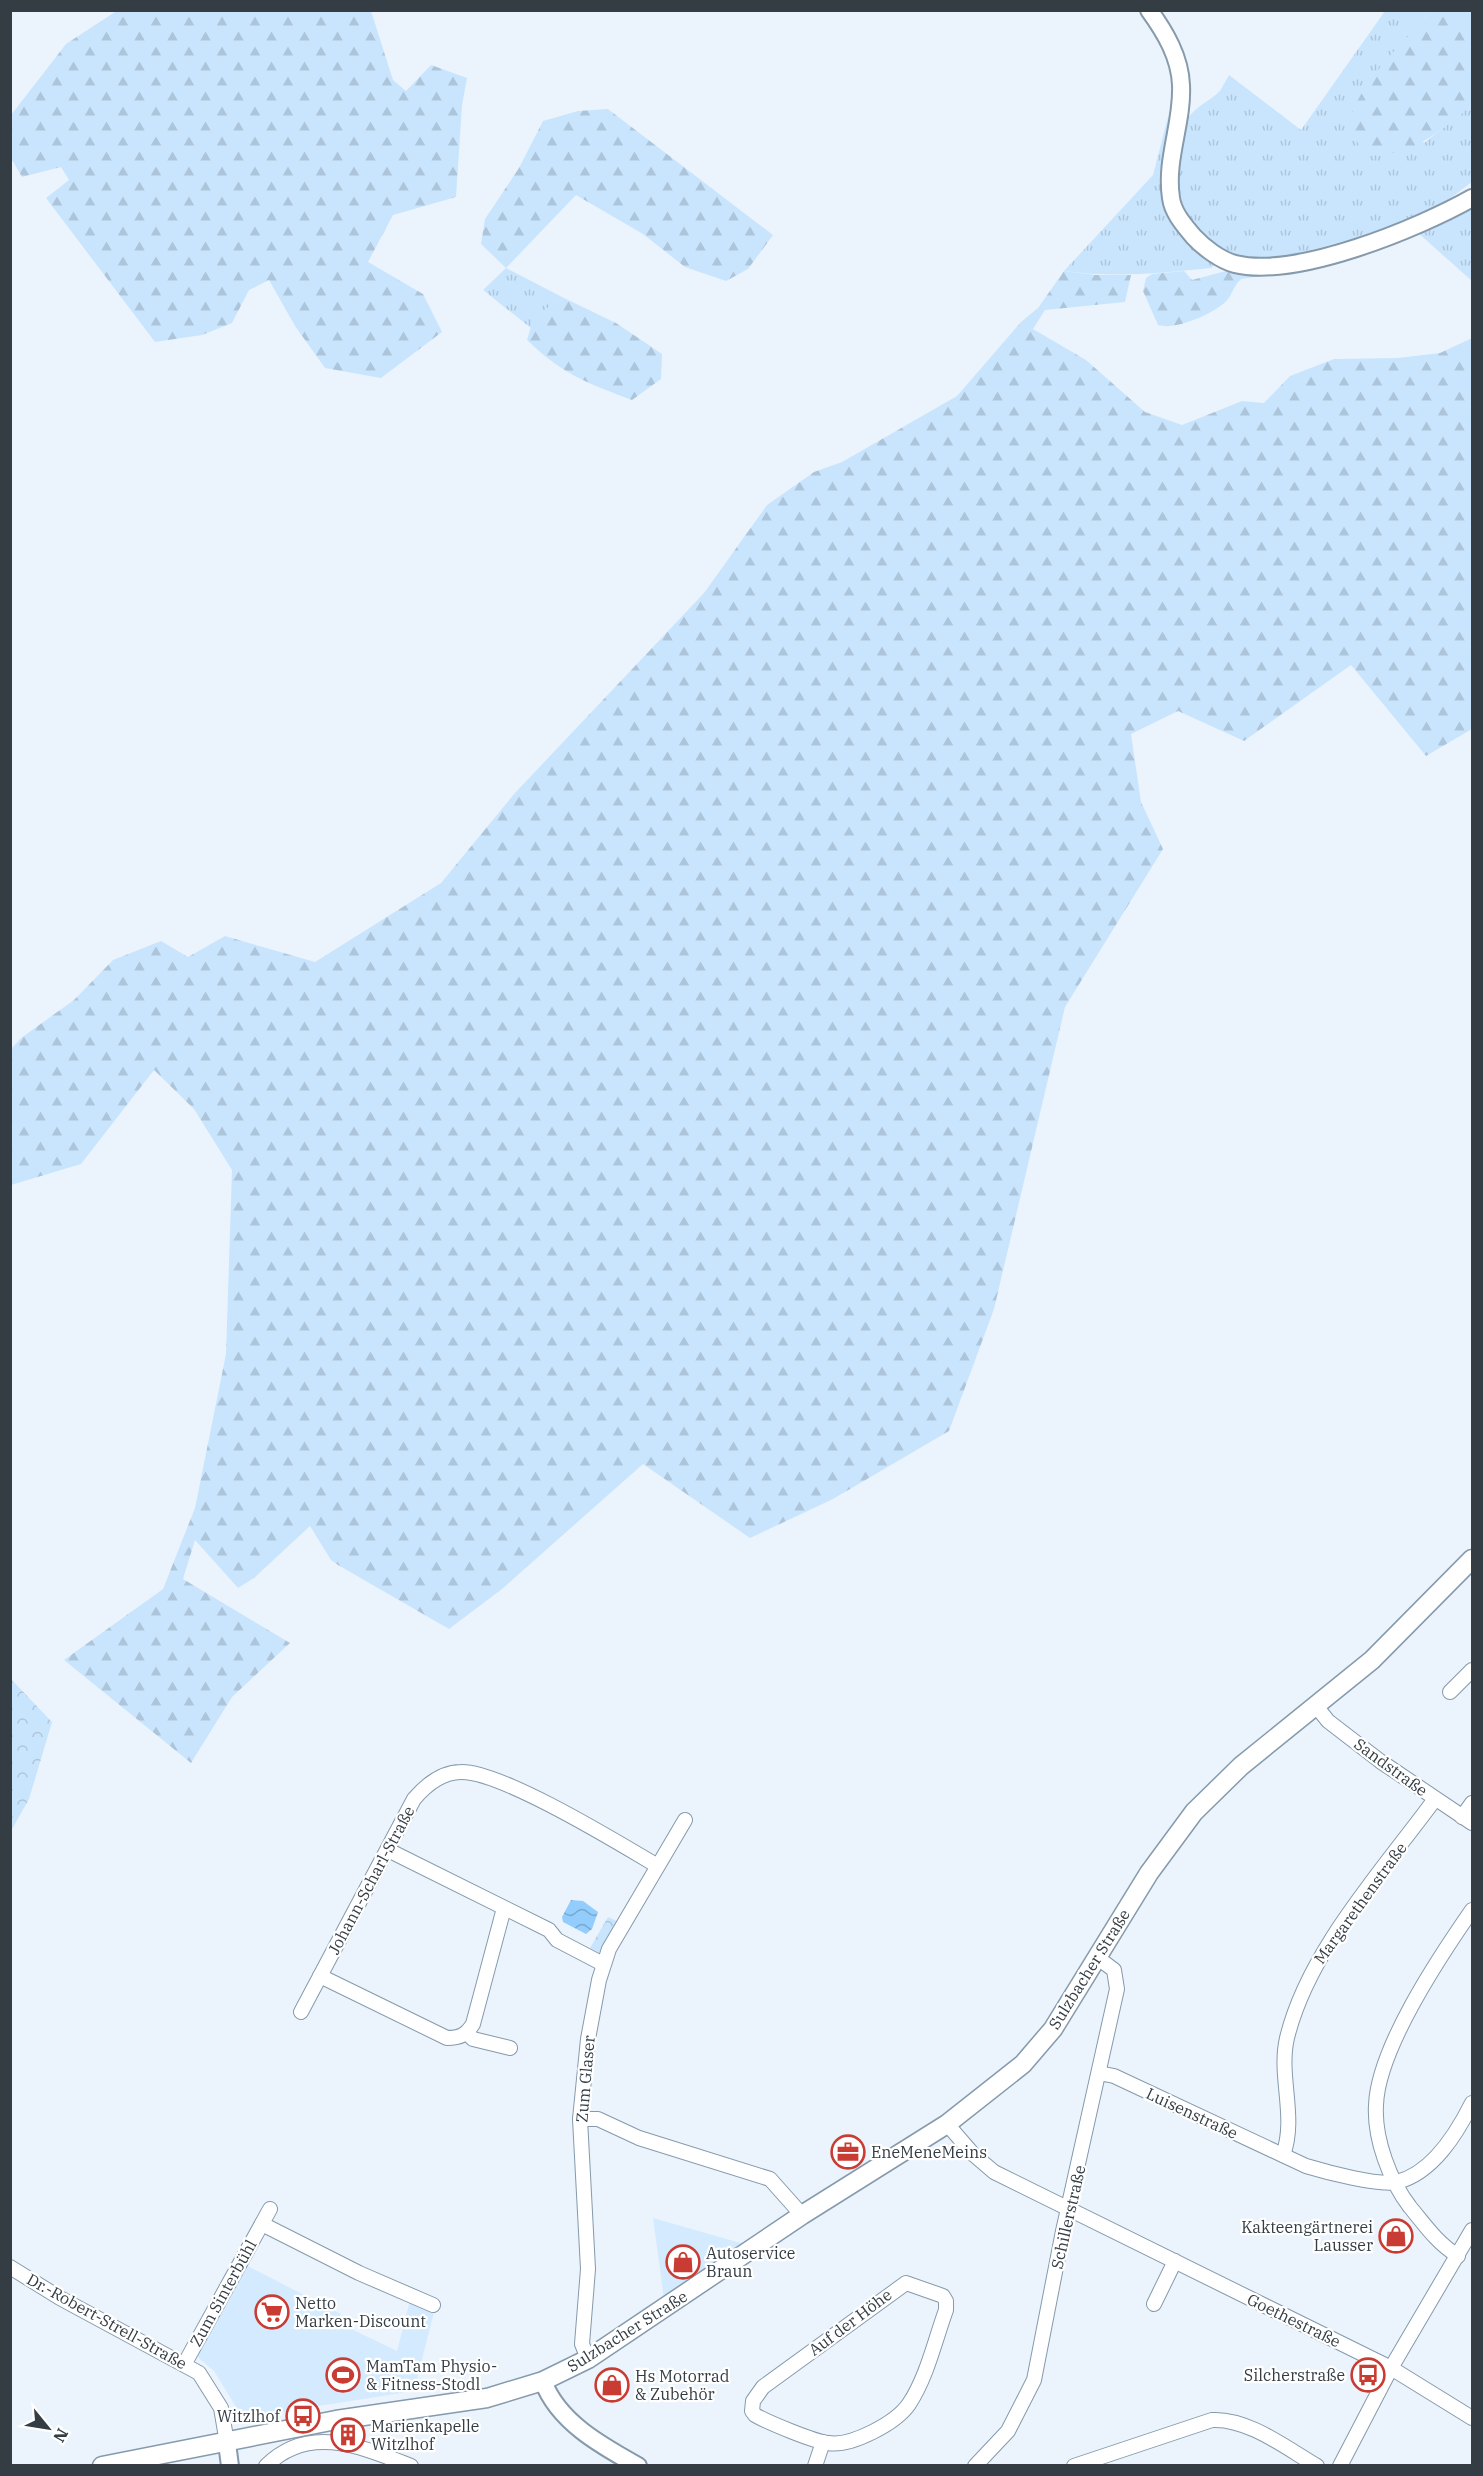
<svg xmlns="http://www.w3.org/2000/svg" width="1483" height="2476" font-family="'IBM Plex Serif',serif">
<defs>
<pattern id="grass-tufts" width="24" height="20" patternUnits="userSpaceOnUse" patternTransform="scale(1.5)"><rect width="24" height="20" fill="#c9e5fd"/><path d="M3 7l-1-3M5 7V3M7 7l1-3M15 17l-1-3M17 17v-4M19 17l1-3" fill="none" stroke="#adc5da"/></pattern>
<pattern id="forest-firs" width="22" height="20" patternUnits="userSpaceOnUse" patternTransform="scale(1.5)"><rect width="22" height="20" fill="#c9e5fd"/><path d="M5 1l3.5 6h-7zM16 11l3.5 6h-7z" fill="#adc5da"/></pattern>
<pattern id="park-crowns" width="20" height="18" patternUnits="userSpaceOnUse" patternTransform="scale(1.5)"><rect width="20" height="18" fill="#c9e5fd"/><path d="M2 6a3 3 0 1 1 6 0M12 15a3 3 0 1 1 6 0" fill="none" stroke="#adc5da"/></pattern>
<pattern id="water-waves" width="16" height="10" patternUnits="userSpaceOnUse" patternTransform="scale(1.5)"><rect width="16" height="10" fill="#92cdfd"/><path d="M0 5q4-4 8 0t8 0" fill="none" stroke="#78a8ce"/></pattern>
</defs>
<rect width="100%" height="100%" fill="#ebf4fc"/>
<g fill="#d4ebff">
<path d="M653 2218 744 2244 664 2299Z"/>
<path d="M236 2260 341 2314 337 2322 397 2351 410 2300 435 2308 414 2391 287 2411 260 2423 244 2420 214 2371 186 2347Z"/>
</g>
<g fill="url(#grass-tufts)">
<path d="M1385 11H1432L1383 64 1424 143 1472 105V182C1459 191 1446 203 1431 210 1398 226 1280 264 1247 259 1216 255 1190 230 1182 201 1175 177 1173 144 1186 121 1195 106 1209 102 1220 91 1223 86 1226 80 1229 75L1301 130Z"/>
<path d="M1168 117 1172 118 1162 186 1217 262 1211 268C1162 273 1114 278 1064 271L1153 175Z"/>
<path d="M1472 204V281L1417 232Z"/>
<path d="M506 268 564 298 535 316 531 328 483 290Z"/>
</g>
<g fill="url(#forest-firs)">
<path d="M118 10 371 11 393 80 406 91 431 65 467 78 462 105 456 197 393 215 368 262 423 294 442 332 381 378 325 368 295 326 269 280 249 290 232 323 202 335 155 342 46 198 69 180 61 167 22 177 11 158V115L66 44Z"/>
<path d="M1432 11H1472V105C1436 134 1418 153 1368 156 1364 149 1355 141 1352 133 1340 100 1411 34 1432 11Z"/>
<path d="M608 109 773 235 748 269 726 281 685 267 643 234 576 195 506 268 481 244 485 219 519 168 543 121 578 111Z"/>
<path d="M1237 268H1313L1241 279C1234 286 1233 292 1228 299 1217 313 1174 331 1158 325L1143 291 1146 278 1152 274 1184 271 1192 280Z"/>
<path d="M1064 271 1096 275H1131L1125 302 1045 310 1033 329 1086 360 1145 412 1182 425 1242 401 1264 403 1290 376 1334 359 1398 358 1440 353 1472 338V729L1426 756 1351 665 1244 741 1178 711 1131 734 1141 802 1163 849 1065 1007 994 1309 949 1431 833 1499 750 1538 643 1464 502 1589 449 1629 338 1565 331 1560 310 1526 254 1578 238 1588 195 1540 183 1579 290 1643 232 1697 191 1763 64 1660 163 1589 195 1508 226 1354 232 1170 194 1109 154 1070 81 1164 11 1185V1049L21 1038 74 1000 113 960 161 941 188 957 225 936 315 962 441 883 514 794 704 593 767 505 814 472 842 462 957 396 1021 322 1038 308Z"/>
<path d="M564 298 616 323 662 354 661 379 632 400C587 383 562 374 527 340L534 316Z"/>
</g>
<g fill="url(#park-crowns)">
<path d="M11 1679 52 1722 29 1799 11 1831Z"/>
<path d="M608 1917 617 1921 600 1953 590 1948Z"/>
</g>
<path fill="url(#water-waves)" d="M571 1900 583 1901 598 1912 592 1929 586 1934 563 1922 562 1917Z"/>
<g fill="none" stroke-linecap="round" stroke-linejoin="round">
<defs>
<g id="minor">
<path d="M1450 1692 1472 1670"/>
<path d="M1316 1706 1328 1721 1380 1761 1472 1823"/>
<path d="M1462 1817 1472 1803"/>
<path d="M388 1850 549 1930 557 1940 603 1964"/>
<path d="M320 1976 447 2038C460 2038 466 2035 473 2024L504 1908"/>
<path d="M301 2012 414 1799C426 1785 442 1772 461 1772 501 1771 617 1842 656 1865"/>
<path d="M467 2033 473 2039 510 2048"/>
<path d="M1099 2073 1114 2076 1306 2166C1326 2172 1378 2186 1397 2182 1433 2173 1457 2133 1472 2103"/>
<path d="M580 2119H598L639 2138 770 2179 802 2215"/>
<path d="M947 2124 973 2154 994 2172 1391 2368 1472 2418"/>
<path d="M1283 2155C1297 2117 1278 2076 1287 2038 1308 1951 1383 1870 1435 1799"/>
<path d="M262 2224 359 2273 433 2305"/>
<path d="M1458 2256C1437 2243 1425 2225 1410 2207 1390 2181 1374 2139 1376 2105 1378 2048 1440 1956 1472 1910"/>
<path d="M10 2267 60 2298 199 2373 221 2408 227 2443"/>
<path d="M906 2283 943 2296 946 2301V2310C935 2340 927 2377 909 2404 896 2423 851 2447 828 2443 815 2442 767 2422 755 2415L752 2411 753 2401 763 2387Z"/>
<path d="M1154 2304 1175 2261"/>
<path d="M588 2359 582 2344 588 2269 580 2119 588 2039 599 1980 609 1949 685 1820"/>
<path d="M185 2363 270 2209"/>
<path d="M266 2466C309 2423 362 2447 411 2466"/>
<path d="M815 2466 823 2442"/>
<path d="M975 2466 1008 2431 1034 2380 1063 2231 1117 1989 1114 1970 1098 1958"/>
<path d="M1074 2466 1212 2420C1248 2418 1286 2448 1317 2466"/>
<path d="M1340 2466 1391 2368 1472 2230"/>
</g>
<g id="tertiary">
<path d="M1149 10C1165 32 1180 57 1181 85 1183 123 1165 159 1171 198 1173 213 1184 225 1193 236 1203 247 1220 260 1235 264 1296 279 1419 228 1472 198"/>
<path d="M543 2381C558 2422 602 2446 638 2466"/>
<path d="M227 2443 230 2466"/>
</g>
<path id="secondary" d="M102 2466 336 2420 487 2398 543 2381 588 2359 802 2215 947 2124 1023 2064 1053 2029 1149 1873 1194 1812 1241 1766 1372 1660 1472 1559"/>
</defs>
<use href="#minor" stroke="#859aac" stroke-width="16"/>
<use href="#tertiary" stroke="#859aac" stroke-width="20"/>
<use href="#secondary" stroke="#859aac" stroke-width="21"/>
<use href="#minor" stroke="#fff" stroke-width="14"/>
<use href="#tertiary" stroke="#fff" stroke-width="16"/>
<use href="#secondary" stroke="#fff" stroke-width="18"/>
</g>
<defs>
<symbol id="office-ring" viewBox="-11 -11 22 22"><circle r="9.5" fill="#fff" stroke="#c93c33" stroke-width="1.5"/><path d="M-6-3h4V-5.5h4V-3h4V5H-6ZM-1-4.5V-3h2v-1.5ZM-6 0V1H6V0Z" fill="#c93c33"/></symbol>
<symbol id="shop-ring" viewBox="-11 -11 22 22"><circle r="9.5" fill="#fff" stroke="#c93c33" stroke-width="1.5"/><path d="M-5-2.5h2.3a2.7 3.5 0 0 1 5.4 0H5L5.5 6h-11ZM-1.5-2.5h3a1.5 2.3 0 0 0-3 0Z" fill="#c93c33"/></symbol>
<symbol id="supermarket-ring" viewBox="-11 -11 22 22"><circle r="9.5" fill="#fff" stroke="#c93c33" stroke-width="1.5"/><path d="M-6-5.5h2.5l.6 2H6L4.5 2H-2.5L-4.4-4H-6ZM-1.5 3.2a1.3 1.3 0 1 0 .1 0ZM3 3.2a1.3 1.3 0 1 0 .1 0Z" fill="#c93c33"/></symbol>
<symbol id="stadium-ring" viewBox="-11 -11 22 22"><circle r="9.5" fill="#fff" stroke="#c93c33" stroke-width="1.5"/><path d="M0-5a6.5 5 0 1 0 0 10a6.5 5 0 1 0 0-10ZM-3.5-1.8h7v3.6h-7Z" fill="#c93c33"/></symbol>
<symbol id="bus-ring" viewBox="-11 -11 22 22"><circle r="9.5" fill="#fff" stroke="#c93c33" stroke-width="1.5"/><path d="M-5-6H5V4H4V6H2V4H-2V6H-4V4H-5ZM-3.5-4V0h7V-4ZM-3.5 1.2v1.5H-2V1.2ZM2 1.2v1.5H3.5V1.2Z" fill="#c93c33"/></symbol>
<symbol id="building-ring" viewBox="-11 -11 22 22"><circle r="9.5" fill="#fff" stroke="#c93c33" stroke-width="1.5"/><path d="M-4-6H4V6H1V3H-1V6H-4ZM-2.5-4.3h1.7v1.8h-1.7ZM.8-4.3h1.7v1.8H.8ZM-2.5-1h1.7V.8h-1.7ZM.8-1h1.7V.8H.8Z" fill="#c93c33"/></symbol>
</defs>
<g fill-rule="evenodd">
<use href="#office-ring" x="829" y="2133" width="38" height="38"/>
<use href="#shop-ring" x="1377" y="2217" width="38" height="38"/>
<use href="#shop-ring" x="664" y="2243" width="38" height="38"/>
<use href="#supermarket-ring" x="253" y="2293" width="38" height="38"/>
<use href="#stadium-ring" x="324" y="2356" width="38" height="38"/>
<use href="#bus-ring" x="1349" y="2356" width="38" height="38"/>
<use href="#shop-ring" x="593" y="2366" width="38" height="38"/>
<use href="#bus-ring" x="284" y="2397" width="38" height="38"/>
<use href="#building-ring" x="329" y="2416" width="38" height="38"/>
</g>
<g text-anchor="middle" stroke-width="4.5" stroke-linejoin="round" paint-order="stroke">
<g font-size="16" fill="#343d44" stroke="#fff">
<text transform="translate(1391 1767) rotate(36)" y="6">Sandstraße</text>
<text transform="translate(371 1880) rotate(-62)" y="6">Johann-Scharl-Straße</text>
<text transform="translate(1360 1903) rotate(-54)" y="6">Margarethenstraße</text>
<text transform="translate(1089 1969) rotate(-58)" y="6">Sulzbacher Straße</text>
<text transform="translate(585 2079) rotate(-85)" y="6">Zum Glaser</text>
<text transform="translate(1192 2113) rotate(25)" y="6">Luisenstraße</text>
<text transform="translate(1068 2217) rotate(-77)" y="6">Schillerstraße</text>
<text transform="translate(223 2293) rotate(-61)" y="6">Zum Sinterbühl</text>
<text transform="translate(1294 2320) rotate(26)" y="6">Goethestraße</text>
<text transform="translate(107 2321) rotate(29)" y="6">Dr.-Robert-Strell-Straße</text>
<text transform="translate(850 2322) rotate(-37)" y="6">Auf der Höhe</text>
<text transform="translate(627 2331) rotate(-32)" y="6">Sulzbacher Straße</text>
</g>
<g font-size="16" fill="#343d44" stroke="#fff" text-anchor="start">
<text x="871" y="2158">EneMeneMeins</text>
<text x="1373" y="2233" text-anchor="end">Kakteengärtnerei<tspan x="1373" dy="18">Lausser</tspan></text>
<text x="706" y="2259">Autoservice<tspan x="706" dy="18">Braun</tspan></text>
<text x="295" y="2309">Netto<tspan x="295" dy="18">Marken-Discount</tspan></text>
<text x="366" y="2372">MamTam Physio-<tspan x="366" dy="18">&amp; Fitness-Stodl</tspan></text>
<text x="1345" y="2381" text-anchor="end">Silcherstraße</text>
<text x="635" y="2382">Hs Motorrad<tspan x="635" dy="18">&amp; Zubehör</tspan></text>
<text x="280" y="2422" text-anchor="end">Witzlhof</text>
<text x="371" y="2432">Marienkapelle<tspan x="371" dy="18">Witzlhof</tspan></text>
</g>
</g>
<rect width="1483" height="2476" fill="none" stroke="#343d44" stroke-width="24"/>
<g transform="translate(48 2428) rotate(120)" stroke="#ffffff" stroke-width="4.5" paint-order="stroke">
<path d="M0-4.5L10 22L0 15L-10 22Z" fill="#343d44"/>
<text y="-9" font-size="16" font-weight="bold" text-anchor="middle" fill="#343d44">N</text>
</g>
</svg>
